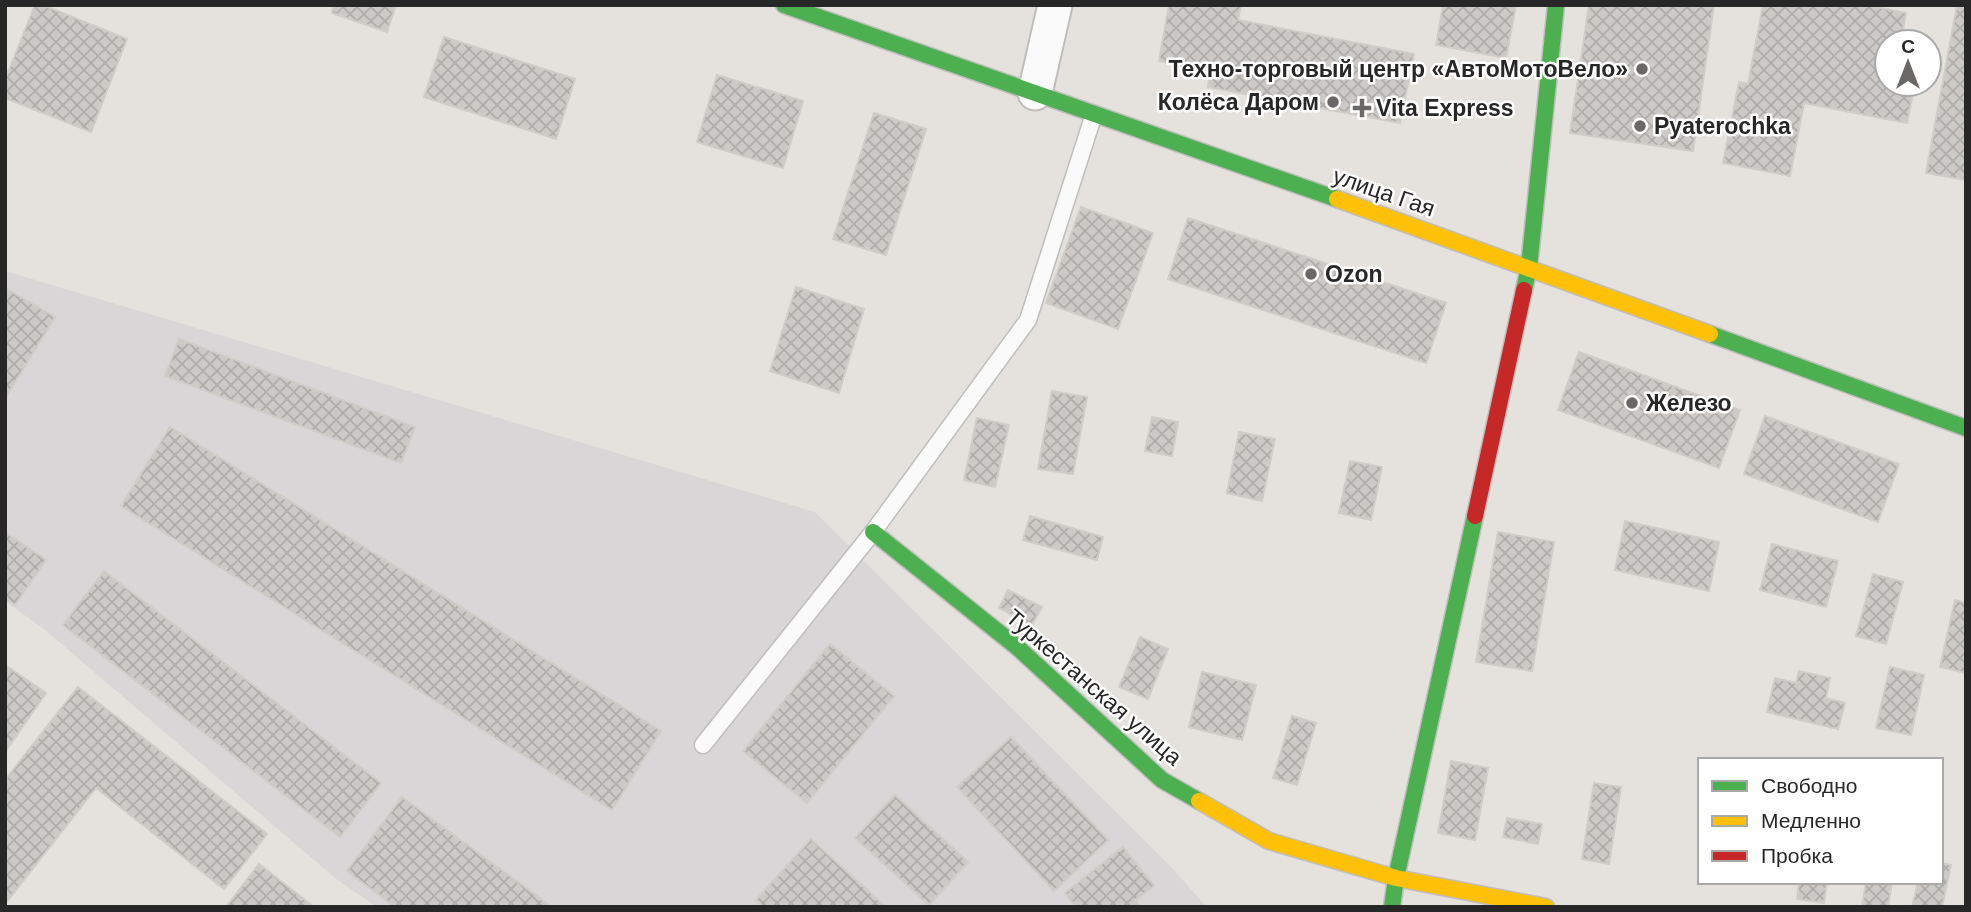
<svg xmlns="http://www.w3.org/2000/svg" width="1971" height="912" font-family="Arial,sans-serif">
<defs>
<pattern id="building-cross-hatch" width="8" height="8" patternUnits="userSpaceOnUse" patternTransform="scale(1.75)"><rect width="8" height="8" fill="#ccc9c6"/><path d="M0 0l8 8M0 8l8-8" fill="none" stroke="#afadaa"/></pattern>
</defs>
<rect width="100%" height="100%" fill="#e5e1dc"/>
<path fill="#d9d6d8" d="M5 271 815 512 1171 867 1207 907H377L335 878 44 629 5 601Z"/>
<g fill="url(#building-cross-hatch)" stroke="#d0cdc8" stroke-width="2">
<path d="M35 5H43L127 39 91 132 5 98V80Z"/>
<path d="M334 5H396L387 32 332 13Z"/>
<path d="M1169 5H1241L1238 20 1414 54 1400 123 1208 87 1210 71 1159 61Z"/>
<path d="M1443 5H1516L1506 58 1436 45Z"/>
<path d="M1589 5H1714L1693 151 1570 133Z"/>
<path d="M1763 5H1867L1906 13 1902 34 1924 38 1923 42H1887V84H1915L1907 123 1804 103 1790 176 1723 163 1739 82 1748 84Z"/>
<path d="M1957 5H1966V180L1926 173Z"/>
<path d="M444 37 575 79 556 139 424 97Z"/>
<path d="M717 75 803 101 783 168 697 142Z"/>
<path d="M874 113 926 129 886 255 833 239Z"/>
<path d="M1081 207 1153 233 1118 329 1046 303Z"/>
<path d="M1188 218 1446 303 1426 363 1168 279Z"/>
<path d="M796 287 864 309 839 393 770 371Z"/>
<path d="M5 288 55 317 5 399Z"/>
<path d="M179 339 415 427 401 463 165 376Z"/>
<path d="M1579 352 1740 410 1719 468 1558 410Z"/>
<path d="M1052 391 1087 397 1073 474 1038 469Z"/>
<path d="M1765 416 1899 464 1878 522 1744 474Z"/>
<path d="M1152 417 1178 422 1172 456 1145 451Z"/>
<path d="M977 418 1009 425 995 487 964 480Z"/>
<path d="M170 427 661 731 612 810 121 506Z"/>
<path d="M1239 432 1275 439 1262 501 1227 493Z"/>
<path d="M1350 461 1382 467 1371 520 1339 513Z"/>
<path d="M1030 516 1103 537 1097 560 1023 540Z"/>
<path d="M1625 521 1719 542 1709 591 1615 570Z"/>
<path d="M5 532 46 560 15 605 5 598Z"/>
<path d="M1498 532 1554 542 1532 671 1476 662Z"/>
<path d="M1772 544 1838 561 1826 607 1760 590Z"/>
<path d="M104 571 381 783 340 837 63 625Z"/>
<path d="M1873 574 1903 582 1886 644 1856 636Z"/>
<path d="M1008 590 1042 607 1032 625 999 608Z"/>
<path d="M1955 600 1966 603V673L1940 667Z"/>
<path d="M1140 637 1168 649 1148 699 1119 687Z"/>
<path d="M830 644 894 696 807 803 743 751Z"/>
<path d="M5 665 46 693 5 752Z"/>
<path d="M1890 667 1924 675 1911 735 1876 728Z"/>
<path d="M1799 671 1830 678 1826 698 1845 703 1838 729 1767 712 1775 678 1796 683Z"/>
<path d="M1202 672 1256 685 1242 740 1189 727Z"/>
<path d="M78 687 267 834 224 889 96 788 5 904V780Z"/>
<path d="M1292 716 1316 723 1297 785 1273 778Z"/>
<path d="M1011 737 1108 840 1054 891 957 787Z"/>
<path d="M1451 761 1488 768 1475 840 1438 833Z"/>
<path d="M1594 783 1621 787 1609 864 1582 859Z"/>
<path d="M895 795 968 862 929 905 855 838Z"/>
<path d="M402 797 552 907H395L347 871Z"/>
<path d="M1507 818 1542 824 1538 844 1503 837Z"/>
<path d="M811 839 886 907H763L756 900Z"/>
<path d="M1123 847 1154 886 1135 900 1140 907H1076L1065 893Z"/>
<path d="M1941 863 1951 865 1942 907H1912L1918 882H1941Z"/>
<path d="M259 864 314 907H226Z"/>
<path d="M1799 882H1827L1824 903 1797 899Z"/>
<path d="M1866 882H1892L1888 907H1862Z"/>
</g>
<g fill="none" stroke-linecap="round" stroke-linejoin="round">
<defs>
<path id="lane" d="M703 745 873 532 1028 320 1094 114"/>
<path id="street" d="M1035 93 1055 5"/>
<g id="fast">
<path d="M784 5 1337 199"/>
<path d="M1524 290 1529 267 1556 5"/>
<path d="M1710 334 1966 428"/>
<path d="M873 532 1017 647 1162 780 1199 801"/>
<path d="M1392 907 1396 878 1475 516"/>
</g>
<g id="slow">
<path d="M1337 199 1710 334"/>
<path d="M1199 801 1269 841 1396 878 1546 907"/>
</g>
<path id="jam" d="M1475 516 1524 290"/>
</defs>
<use href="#lane" stroke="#bfbdbe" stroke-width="19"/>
<use href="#street" stroke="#bfbdbe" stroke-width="37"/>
<use href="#fast" stroke="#bfbdbe" stroke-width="19"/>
<use href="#slow" stroke="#bfbdbe" stroke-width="19"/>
<use href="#jam" stroke="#bfbdbe" stroke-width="19"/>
<use href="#lane" stroke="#fbfafa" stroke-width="16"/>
<use href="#street" stroke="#fbfafa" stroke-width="33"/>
<use href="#fast" stroke="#4caf50" stroke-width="16"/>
<use href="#slow" stroke="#ffc107" stroke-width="16"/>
<use href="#jam" stroke="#c62828" stroke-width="16"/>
</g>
<g fill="#6a6866" stroke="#fff" stroke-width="2.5">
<circle cx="1642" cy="69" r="7"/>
<circle cx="1333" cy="102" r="7"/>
<path d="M1358.5 97.5h7v7h7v7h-7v7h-7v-7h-7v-7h7z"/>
<circle cx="1640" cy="126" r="7"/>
<circle cx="1311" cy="274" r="7"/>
<circle cx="1632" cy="403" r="7"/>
</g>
<g text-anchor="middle" stroke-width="5" stroke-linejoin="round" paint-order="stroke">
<g font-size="23" font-weight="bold" fill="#272727" stroke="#fff" text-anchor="start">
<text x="1628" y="77" text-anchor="end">Техно-торговый центр «АвтоМотоВело»</text>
<text x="1319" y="110" text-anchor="end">Колёса Даром</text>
<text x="1376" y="116">Vita Express</text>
<text x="1654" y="134">Pyaterochka</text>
<text x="1325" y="282">Ozon</text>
<text x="1646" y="411">Железо</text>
</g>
<g font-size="23" fill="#272727" stroke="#fff">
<text transform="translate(1384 192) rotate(19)" y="8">улица Гая</text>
<text transform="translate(1094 687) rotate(41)" y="8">Туркестанская улица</text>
</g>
</g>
<rect width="1971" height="912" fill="none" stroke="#272727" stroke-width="14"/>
<rect x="1698" y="758" width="245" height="126" fill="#ffffff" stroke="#a9a9a9" stroke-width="2"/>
<rect x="1712" y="781" width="35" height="10" fill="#4caf50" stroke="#a9a9a9" stroke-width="2"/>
<text x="1761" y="793" font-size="21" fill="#272727">Свободно</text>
<rect x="1712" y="816" width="35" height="10" fill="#ffc107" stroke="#a9a9a9" stroke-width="2"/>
<text x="1761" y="828" font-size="21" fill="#272727">Медленно</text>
<rect x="1712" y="851" width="35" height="10" fill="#c62828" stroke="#a9a9a9" stroke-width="2"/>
<text x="1761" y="863" font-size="21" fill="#272727">Пробка</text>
<g transform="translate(1908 63)"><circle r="33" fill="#ffffff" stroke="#a9a9a9" stroke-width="2"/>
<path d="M0-5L12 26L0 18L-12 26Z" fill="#6a6866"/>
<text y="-10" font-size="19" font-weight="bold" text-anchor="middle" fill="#272727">С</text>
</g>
</svg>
